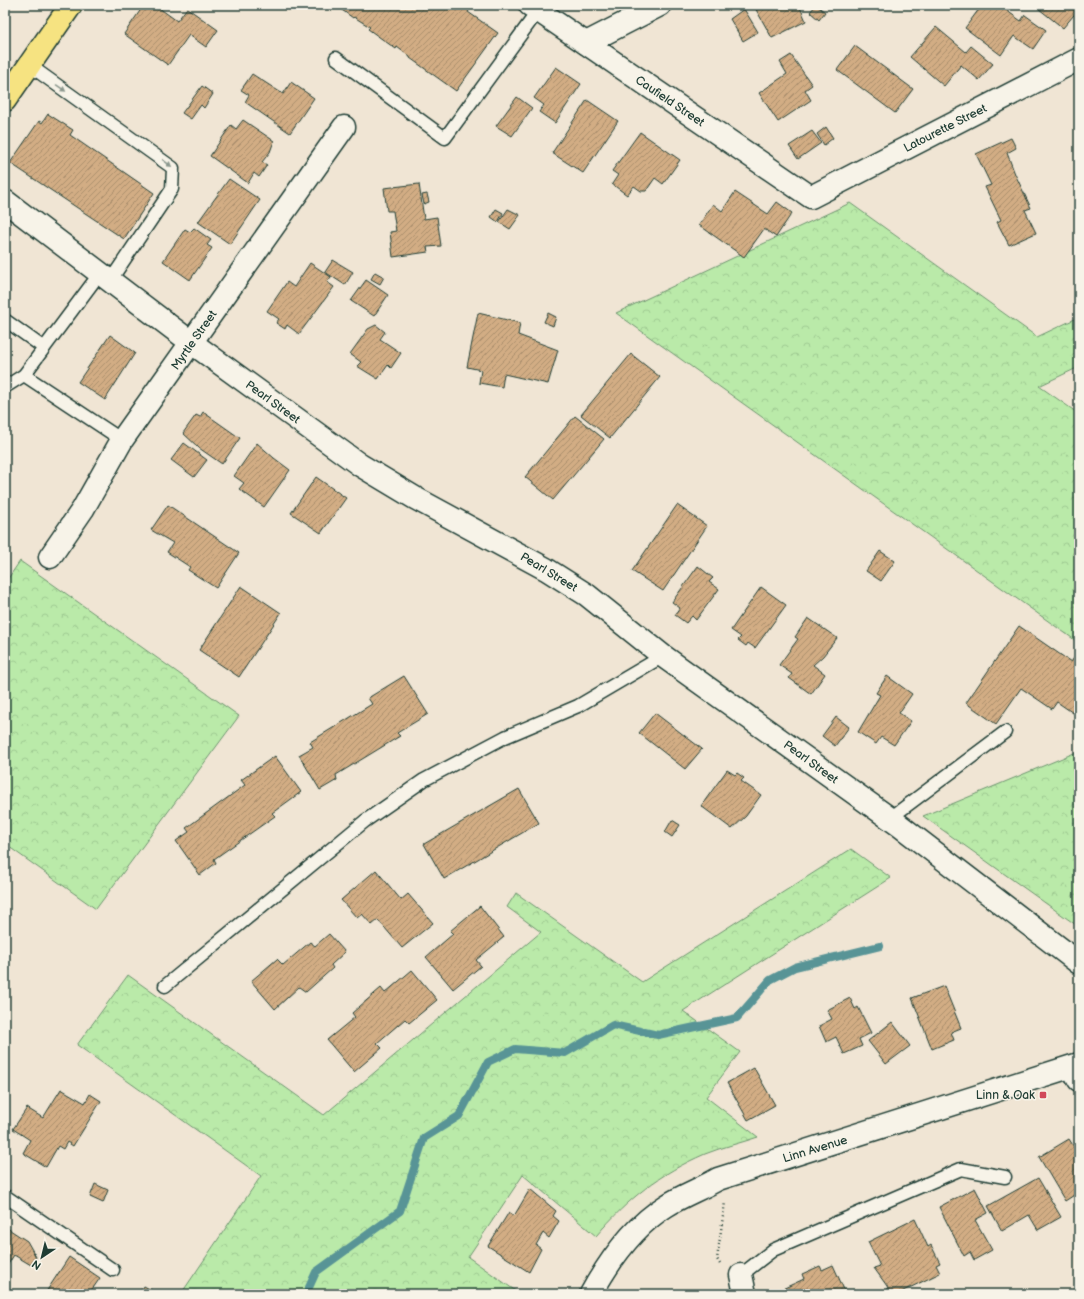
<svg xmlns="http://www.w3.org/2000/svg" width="1084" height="1299" font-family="'Balsamiq Sans',sans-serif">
<defs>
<pattern id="forest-crowns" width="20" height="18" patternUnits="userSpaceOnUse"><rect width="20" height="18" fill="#baeaa9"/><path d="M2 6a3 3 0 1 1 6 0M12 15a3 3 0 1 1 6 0" fill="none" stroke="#9fca92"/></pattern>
<pattern id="building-hatch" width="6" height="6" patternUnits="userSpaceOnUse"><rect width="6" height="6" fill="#d2ad84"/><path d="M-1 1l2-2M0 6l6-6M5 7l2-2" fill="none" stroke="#aa8e6d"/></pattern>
</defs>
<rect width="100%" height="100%" fill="#f0e5d4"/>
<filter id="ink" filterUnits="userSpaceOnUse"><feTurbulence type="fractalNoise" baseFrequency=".025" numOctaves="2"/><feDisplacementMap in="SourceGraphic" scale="8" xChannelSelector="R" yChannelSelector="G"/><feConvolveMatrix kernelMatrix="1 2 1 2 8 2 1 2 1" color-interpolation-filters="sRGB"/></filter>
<g filter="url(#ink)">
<g fill="url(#forest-crowns)" stroke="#6c946e">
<path d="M850 203 1037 337 1079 317V367L1039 386 1079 414V643L616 313Z"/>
<path d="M20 561 239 716 96 909 5 844V583Z"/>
<path d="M1079 751V927L923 816Z"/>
<path d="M851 849 891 878 683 1011 740 1052 706 1097 758 1137C741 1143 722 1147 705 1154 659 1174 629 1198 596 1236L523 1175 468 1257 520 1294H181L261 1176 77 1045 128 975 324 1115 541 932 507 907 516 893 642 982Z"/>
</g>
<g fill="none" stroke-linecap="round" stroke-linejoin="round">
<path stroke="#589496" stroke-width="8" d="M306 1294 316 1272 400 1211 424 1138 459 1116 488 1062 515 1049 565 1053 613 1025 658 1035 737 1018 770 980 795 967 880 946"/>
</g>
<g fill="url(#building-hatch)" stroke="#1f3d34">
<path d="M144 5H155L177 21 187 8 218 30 206 47 189 35 168 65 124 34Z"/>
<path d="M335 5H465L470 9 468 12 498 33 456 91 410 58V57L397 47 396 49 368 29 370 27 354 17 353 18Z"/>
<path d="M757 5H799L806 21 772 38 754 6Z"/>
<path d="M816 5 825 12 819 20 810 12Z"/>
<path d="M982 5H999L1021 21 1025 15 1046 30 1033 49 1014 36 1001 55 965 28Z"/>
<path d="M1034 5H1079V9L1063 28Z"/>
<path d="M744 9 758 32 743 41 730 19Z"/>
<path d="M936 27 966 52 971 46 993 64 979 80 961 65 944 86 910 57Z"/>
<path d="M855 46 913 89 895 113 837 70Z"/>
<path d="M791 55 812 85 805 90 811 100 778 122 759 93 787 74 780 62Z"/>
<path d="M556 67 581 84 555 123 539 112 544 105 534 98Z"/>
<path d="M252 74 283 94 291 82 314 98 290 133 245 102 249 95 241 90Z"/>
<path d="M202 86 213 94 204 108 201 105 191 119 182 113Z"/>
<path d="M517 97 532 108 512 136 496 126Z"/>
<path d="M587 100 618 121 583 173 552 153Z"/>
<path d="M48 114 73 130 70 135 154 193 124 239 10 163 39 121 42 123Z"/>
<path d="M243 120 274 141 270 152 262 162 267 165 259 177 254 173 248 183 210 156 231 125 236 129Z"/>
<path d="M826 127 833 138 824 145 817 134Z"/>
<path d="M812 131 821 143 798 159 789 146Z"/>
<path d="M640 132 680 160 663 184 655 178 646 191H641L634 186 627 195 612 184 618 175 612 171Z"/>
<path d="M1011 138 1016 148 1007 153 1015 174 1031 208 1025 210 1036 233 1009 245 997 222 1001 220 985 187 991 185 976 154Z"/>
<path d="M229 179 260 200 230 244 198 222Z"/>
<path d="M419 184 424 219 437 217 441 246 427 247 428 252 393 257 390 232 396 231 393 211H387L384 188Z"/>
<path d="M735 192 768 214 777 202 792 213 776 237 764 229 744 257 699 225 713 204 722 211Z"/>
<path d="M427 194 429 202 424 204 422 195Z"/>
<path d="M496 209 503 213 498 222 491 217Z"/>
<path d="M508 209 520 215 510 229 499 222Z"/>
<path d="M194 228 211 240 207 245 212 248 190 280 163 261 185 229 190 232Z"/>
<path d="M333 260 353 272 345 285 325 272Z"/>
<path d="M310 263 331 277 327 282 334 287 299 334 287 325 285 329 276 323 279 319 267 311 287 282 294 287Z"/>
<path d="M375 272 384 277 380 284 371 279Z"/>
<path d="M366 280 388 295 374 316 351 301Z"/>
<path d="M478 313 520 323 518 335 558 350 548 384 504 374 502 387 479 383 481 370 467 367Z"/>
<path d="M548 313 556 317 553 326 544 322Z"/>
<path d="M376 325 385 332 380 339 401 353 391 368 388 365 378 379 357 366 361 362 350 354 368 329Z"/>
<path d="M110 335 135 353 105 400 78 382Z"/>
<path d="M631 354 660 377 610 438 581 415Z"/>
<path d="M203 412 240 438 222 464 199 448 183 433 196 415 200 417Z"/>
<path d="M575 416 604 439 553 500 525 477Z"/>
<path d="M184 443 207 460 194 477 171 460Z"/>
<path d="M257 443 274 458 290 470 264 507 239 489 244 483 234 476Z"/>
<path d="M316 477 346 498 321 533 291 513Z"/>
<path d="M168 505 239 553 216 588 188 570 190 567 167 552 173 543 151 530Z"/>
<path d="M677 505 707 526 663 591 632 571Z"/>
<path d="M880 551 895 561 881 581 866 571Z"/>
<path d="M698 566 713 578 709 582 719 589 696 620 692 616 686 623 675 615 680 608 672 602Z"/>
<path d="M241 586 281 613 239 677 199 650Z"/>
<path d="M761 587 786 605 755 648 748 643 746 646 738 640 741 637 731 630Z"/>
<path d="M808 618 837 638 823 656 813 665 825 674 811 694 789 678 792 674 779 665 798 639 795 637Z"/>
<path d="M1019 626 1071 662 1077 654 1079 655V717L1057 702 1052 709 1021 688 996 724 966 703Z"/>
<path d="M404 676 428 714 397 733 400 736 336 775 337 780 320 790 299 755 313 747 310 742 372 704 368 698Z"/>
<path d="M887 676 912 694 899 713 911 721 894 745 881 737 876 744 858 732 880 695 876 693Z"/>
<path d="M655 713 702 749 685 769 639 733Z"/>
<path d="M836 717 849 727 835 746 822 736Z"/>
<path d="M275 756 301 792 272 813 275 816 214 859 216 863 200 875 176 841 189 832 186 828 245 785 241 780Z"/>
<path d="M727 770 735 775 737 773 744 778 741 781 761 795 746 816 732 829 701 806Z"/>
<path d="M519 789 539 823 444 879 424 844Z"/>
<path d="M672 820 680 825 672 837 665 832Z"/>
<path d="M376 870 401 900 408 894 433 923 402 948 378 920 372 925 362 914 357 918 341 900Z"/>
<path d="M480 906 504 937 476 960 481 966 453 989 426 957 453 934 450 931Z"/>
<path d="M329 934 345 952 331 965 333 968 306 992 299 987 275 1009 251 981 277 959 283 965 310 942 315 946Z"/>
<path d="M412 970 437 1000 409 1023 405 1019 377 1043 382 1048 354 1072 327 1040 355 1017 352 1013 381 988 385 993Z"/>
<path d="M944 986 961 1028 951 1032 954 1040 932 1049 912 998Z"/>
<path d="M850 998 855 1009 858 1007 871 1033 859 1039 862 1046 844 1054 836 1037 826 1042 819 1026 832 1019 827 1010Z"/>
<path d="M892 1022 910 1046 886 1064 868 1041Z"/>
<path d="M754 1068 775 1105 748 1120 727 1083Z"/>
<path d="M61 1089 85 1103 90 1094 101 1101 73 1146 67 1142 63 1149 58 1146 46 1167 23 1153 30 1140 13 1129 27 1108 43 1118Z"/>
<path d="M1069 1139 1079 1155V1180L1077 1182 1079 1185V1192L1065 1201 1039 1157Z"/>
<path d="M1038 1178 1061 1217 1038 1230 1029 1215 1002 1231 988 1206Z"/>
<path d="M95 1184 108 1190 103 1203 90 1197Z"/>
<path d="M975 1188 988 1213 975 1220 992 1250 974 1260 970 1252 964 1256 939 1207Z"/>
<path d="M530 1189 556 1211 553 1216 559 1221 549 1238 543 1233 536 1245 541 1249 529 1272 488 1246 509 1212 514 1216Z"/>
<path d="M915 1219 928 1247 931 1245 940 1263 936 1265 940 1273 897 1294H890L887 1286 874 1268 880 1266 868 1242Z"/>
<path d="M7 1228 27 1241 36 1257 31 1265 14 1255 5 1269V1232Z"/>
<path d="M69 1257 100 1278 89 1294H48L46 1292Z"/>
<path d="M833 1265 846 1294H782L780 1290 804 1279 802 1274 820 1266 822 1270Z"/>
<path d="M144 1286 155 1292 154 1294H139Z"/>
</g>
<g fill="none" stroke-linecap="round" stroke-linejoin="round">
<defs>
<g id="service">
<path d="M336 58 445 138 538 11"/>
<path d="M29 65 173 168 172 189 110 281"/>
<path d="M5 320 44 348"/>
<path d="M24 375 122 440"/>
<path d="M5 387 24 375 100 273"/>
<path d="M889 819 1005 732"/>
<path d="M165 986 365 821 424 780 505 737 578 706 663 656"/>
<path d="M5 1196 113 1270"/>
<path d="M741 1275 773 1250 961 1169 1005 1177"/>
</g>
<g id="minor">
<path d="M530 5 811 197 1079 59"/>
<path d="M586 43 660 5"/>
<path d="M50 557 83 509 122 440 344 127"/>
<path d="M1072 1067 1079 1080"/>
<path d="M741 1275 745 1294"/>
</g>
<path id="tertiary" d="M5 201 192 343 360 465 415 498 546 569 587 595 663 656 899 825 1079 963"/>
<path id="secondary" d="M591 1294C609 1261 634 1226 666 1206 683 1195 701 1189 718 1179L1079 1064"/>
<path id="primary" d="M5 100 71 5"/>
</defs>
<use href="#service" stroke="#1f3d34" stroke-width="15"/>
<use href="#minor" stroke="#1f3d34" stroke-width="25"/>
<use href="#tertiary" stroke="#1f3d34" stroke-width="25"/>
<use href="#secondary" stroke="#1f3d34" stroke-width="25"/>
<use href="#primary" stroke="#1f3d34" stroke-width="25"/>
<path stroke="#1f3d34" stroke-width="2.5" stroke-dasharray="1 3" stroke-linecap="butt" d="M720 1264 717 1259 725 1202"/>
<use href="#service" stroke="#f7f3e8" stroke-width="12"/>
<use href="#minor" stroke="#f7f3e8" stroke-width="22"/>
<use href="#tertiary" stroke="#f7f3e8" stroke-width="22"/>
<use href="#secondary" stroke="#f7f3e8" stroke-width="22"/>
<use href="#primary" stroke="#f6e381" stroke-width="22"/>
</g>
<defs><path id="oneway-solid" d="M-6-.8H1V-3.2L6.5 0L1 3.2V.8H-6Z"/></defs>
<g fill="#8b988e">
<use href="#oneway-solid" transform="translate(61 88) rotate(35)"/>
<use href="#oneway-solid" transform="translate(167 163) rotate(37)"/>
</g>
</g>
<rect fill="#d1495b" stroke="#f7f3e8" stroke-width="1.5" x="1039" y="1091" width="8" height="8" rx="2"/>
<g text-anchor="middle" stroke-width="3" stroke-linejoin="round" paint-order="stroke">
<g font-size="12" fill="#1f3d34" stroke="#f7f3e8">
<text transform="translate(670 101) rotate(34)" y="4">Caufield Street</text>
<text transform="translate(945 128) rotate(-27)" y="4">Latourette Street</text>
<text transform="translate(194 340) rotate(-55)" y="4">Myrtle Street</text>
<text transform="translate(273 402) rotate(36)" y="4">Pearl Street</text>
<text transform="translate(549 572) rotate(31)" y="4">Pearl Street</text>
<text transform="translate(811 762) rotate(36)" y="4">Pearl Street</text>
<text transform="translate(815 1149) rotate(-17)" y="4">Linn Avenue</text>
</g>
<g font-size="12" fill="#1f3d34" stroke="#f7f3e8" text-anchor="end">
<text x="1035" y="1099">Linn &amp; Oak</text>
</g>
</g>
<rect width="1084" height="1299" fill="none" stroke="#f7f3e8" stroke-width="20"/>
<rect x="10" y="10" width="1064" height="1279" fill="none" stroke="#1f3d34" stroke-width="1.5" filter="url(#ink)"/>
<g transform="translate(42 1257) rotate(215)" stroke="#f7f3e8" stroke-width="3" paint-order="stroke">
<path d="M0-3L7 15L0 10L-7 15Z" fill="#1f3d34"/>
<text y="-6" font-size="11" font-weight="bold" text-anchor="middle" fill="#1f3d34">N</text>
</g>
</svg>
